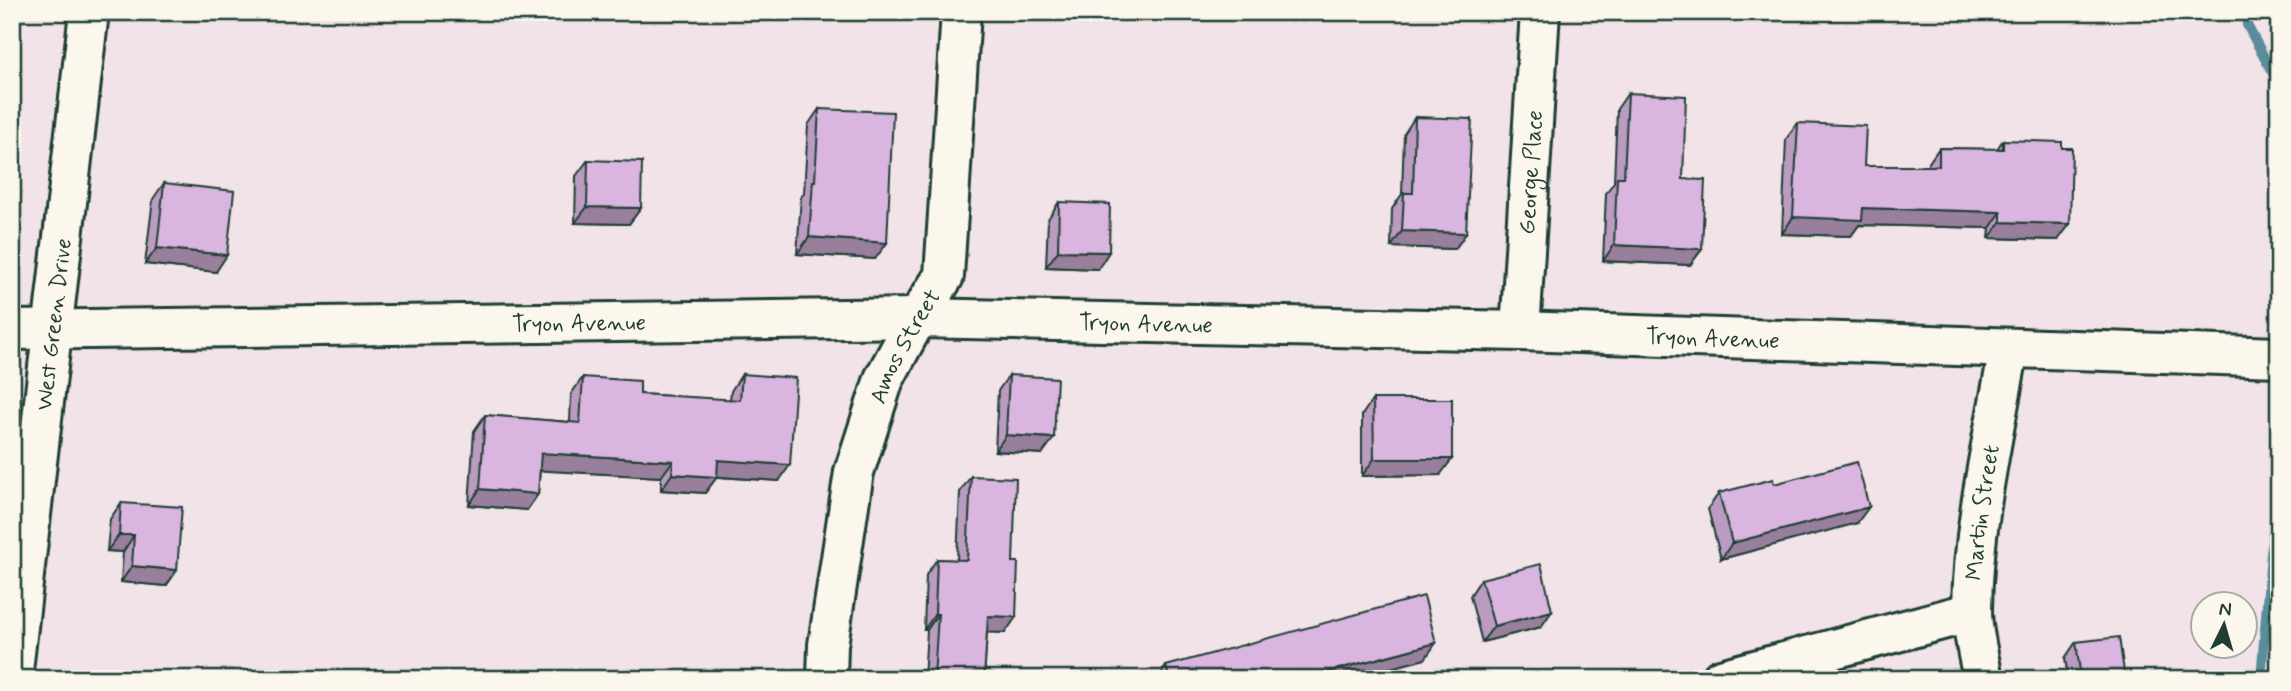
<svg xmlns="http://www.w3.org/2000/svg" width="2291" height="691" font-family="Mynerve,sans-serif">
<rect width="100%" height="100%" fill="#f1e3e8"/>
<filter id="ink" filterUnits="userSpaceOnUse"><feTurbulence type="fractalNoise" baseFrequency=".0143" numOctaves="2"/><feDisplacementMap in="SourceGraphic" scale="14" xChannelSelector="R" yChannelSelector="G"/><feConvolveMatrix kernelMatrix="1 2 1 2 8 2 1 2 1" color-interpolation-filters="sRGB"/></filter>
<g filter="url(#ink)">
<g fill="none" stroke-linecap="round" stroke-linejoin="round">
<g stroke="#598d9b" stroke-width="10">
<path d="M2246 12 2247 25 2279 85"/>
<path d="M2261 679 2272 541 2279 477"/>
</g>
<defs>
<g id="street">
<path id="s1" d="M12 330 917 318 1520 331 2279 357"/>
<path id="s2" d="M1520 331 1540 12"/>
<path id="s3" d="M827 679 828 645 854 472 884 379 917 318 944 276 961 12"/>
<path d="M1721 679 1972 612"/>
<path id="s4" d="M1983 679C1979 657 1972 632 1972 610 1973 522 1994 434 2009 348"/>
</g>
<g id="secondary">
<path id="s5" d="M12 679 89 12"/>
</g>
</defs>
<use href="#street" stroke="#1f3d34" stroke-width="44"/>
<use href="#secondary" stroke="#1f3d34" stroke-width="44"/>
<use href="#street" stroke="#fbf7ec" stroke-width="38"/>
<use href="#secondary" stroke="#fbf7ec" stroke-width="38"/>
</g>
<g fill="#bb9cc0" stroke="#1f3d34" stroke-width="2">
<path d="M1628 93 1683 179 1702 249 1690 265 1603 261 1606 193 1614 182 1617 109Z"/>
<path d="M819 109 875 259 797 254 801 197 804 193 808 125Z"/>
<path d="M1415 117 1466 233 1455 249 1391 247 1392 209 1402 194 1404 134Z"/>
<path d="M1798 123 1864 166H1928V164L1939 148 1997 149 2003 140 2058 240 1989 238 1990 228 1859 225 1851 236 1782 234 1786 139Z"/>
<path d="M588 160 641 208 629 224 575 223 576 176Z"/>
<path d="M164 183 216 272 145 264 153 199Z"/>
<path d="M1059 202 1098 269 1046 267 1048 219Z"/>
<path d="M742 374 779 481 717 477 705 493 661 490V477L540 470 538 494 527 510 469 505 474 431 485 415 570 422 571 394 583 377 640 394 730 400 731 391Z"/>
<path d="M1009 375 1042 454 995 451 998 391Z"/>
<path d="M1373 399 1440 475 1362 476V415Z"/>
<path d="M971 476 1005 633 987 632 984 679H924L927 630H924L926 575 937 559 957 560 960 492Z"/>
<path d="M1774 484 1857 523 1721 559 1708 509 1719 493Z"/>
<path d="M121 503 177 570 166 586 121 582 123 552 107 551 110 519Z"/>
<path d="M1481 579 1541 627 1482 642 1470 596Z"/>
<path d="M2076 642 2125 679H2068L2065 658Z"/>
<path d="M1425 659 1349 679H1158L1166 666Z"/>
</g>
<g fill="#987f9c" stroke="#1f3d34" stroke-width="2">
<path d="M587 207 641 208 629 224 575 223Z"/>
<path d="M1863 208 2001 212 1990 228 1859 225 1851 236 1782 234 1793 217Z"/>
<path d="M2001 222 2070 224 2058 240 1989 238Z"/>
<path d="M1402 231 1466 233 1455 249 1391 247Z"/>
<path d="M809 237 887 243 875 259 797 254Z"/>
<path d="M1614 245 1702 249 1690 265 1603 261Z"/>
<path d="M157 248 227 255 216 272 145 264Z"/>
<path d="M1058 251 1109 252 1098 269 1046 267Z"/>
<path d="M1006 435 1054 438 1042 454 995 451Z"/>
<path d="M541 453 673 461 661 477 530 470Z"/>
<path d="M1374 459H1452L1440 475 1362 476Z"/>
<path d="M718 460 790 465 779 481 707 476Z"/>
<path d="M672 474 717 477 705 493 661 490Z"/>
<path d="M480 489 538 494 527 510 469 505Z"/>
<path d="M1869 507 1857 523 1721 559 1732 543Z"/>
<path d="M119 535H134L123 552 107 551Z"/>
<path d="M132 566 177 570 166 586 121 582Z"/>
<path d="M1552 611 1541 627 1482 642 1494 626Z"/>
<path d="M935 614H938L927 630H924Z"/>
<path d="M988 616 1016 617 1005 633 976 632Z"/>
<path d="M1436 643 1425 659 1349 679H1301Z"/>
</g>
<g fill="#d9b5df" stroke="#1f3d34" stroke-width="2">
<path d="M12 12H16L15 17H12Z"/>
<path d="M1628 93 1686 96 1683 179 1705 180 1702 249 1614 245 1617 177H1624Z"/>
<path d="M819 109 893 112 887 243 809 237 813 181H815Z"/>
<path d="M1415 117 1472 119 1466 233 1402 231 1404 193H1413Z"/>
<path d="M1798 123 1866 126 1864 166H1939V148L2003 149V140L2062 142V148H2072L2070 224 2001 222V212L1863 208 1862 220 1793 217Z"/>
<path d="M588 160 642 162 641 208 587 207Z"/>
<path d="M164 183 234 191 227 255 157 248Z"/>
<path d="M1059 202 1110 204 1109 252 1058 251Z"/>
<path d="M742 374 796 378 790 465 718 460 717 477 672 474 673 461 541 453 538 494 480 489 485 415 580 423 583 377 640 381V394L740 400Z"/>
<path d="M1009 375 1057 378 1054 438 1006 435Z"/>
<path d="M1373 399H1452V459H1374Z"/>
<path d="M1857 462 1869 507 1732 543 1719 493 1773 479 1774 484Z"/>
<path d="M971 476 1016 478 1013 562H1018L1016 617 988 616 984 679H934L938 614H935L937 559 967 560Z"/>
<path d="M121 503 182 507 177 570 132 566 134 535H119Z"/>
<path d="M1541 564 1552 611 1494 626 1481 579Z"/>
<path d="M1424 596 1436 643 1301 679H1170L1166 666Z"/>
<path d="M2119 637 2125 679H2081L2076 642Z"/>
</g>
</g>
<g text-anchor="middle" stroke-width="6" stroke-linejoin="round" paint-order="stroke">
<g font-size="23" fill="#1f3d34" stroke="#fbf7ec">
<text dy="8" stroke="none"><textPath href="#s2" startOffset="159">George Place</textPath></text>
<text dy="8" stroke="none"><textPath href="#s1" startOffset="567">Tryon Avenue</textPath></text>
<text dy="8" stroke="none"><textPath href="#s1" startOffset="1134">Tryon Avenue</textPath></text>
<text dy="8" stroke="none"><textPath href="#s5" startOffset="357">West Green Drive</textPath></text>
<text dy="8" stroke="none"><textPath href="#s1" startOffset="1701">Tryon Avenue</textPath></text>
<text dy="8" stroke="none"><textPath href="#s3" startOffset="345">Amos Street</textPath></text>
<text dy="8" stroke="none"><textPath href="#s4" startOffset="168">Martin Street</textPath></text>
</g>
</g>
<rect width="2291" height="691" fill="none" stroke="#fbf7ec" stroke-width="42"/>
<rect x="21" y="21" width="2249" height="649" fill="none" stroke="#1f3d34" stroke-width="2.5" filter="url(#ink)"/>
<g transform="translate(2224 625) rotate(5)"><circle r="33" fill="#fbf7ec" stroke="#a3ada2" stroke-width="2"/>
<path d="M0-5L12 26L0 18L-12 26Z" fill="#1f3d34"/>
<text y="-10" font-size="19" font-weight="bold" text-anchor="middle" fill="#1f3d34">N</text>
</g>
</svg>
